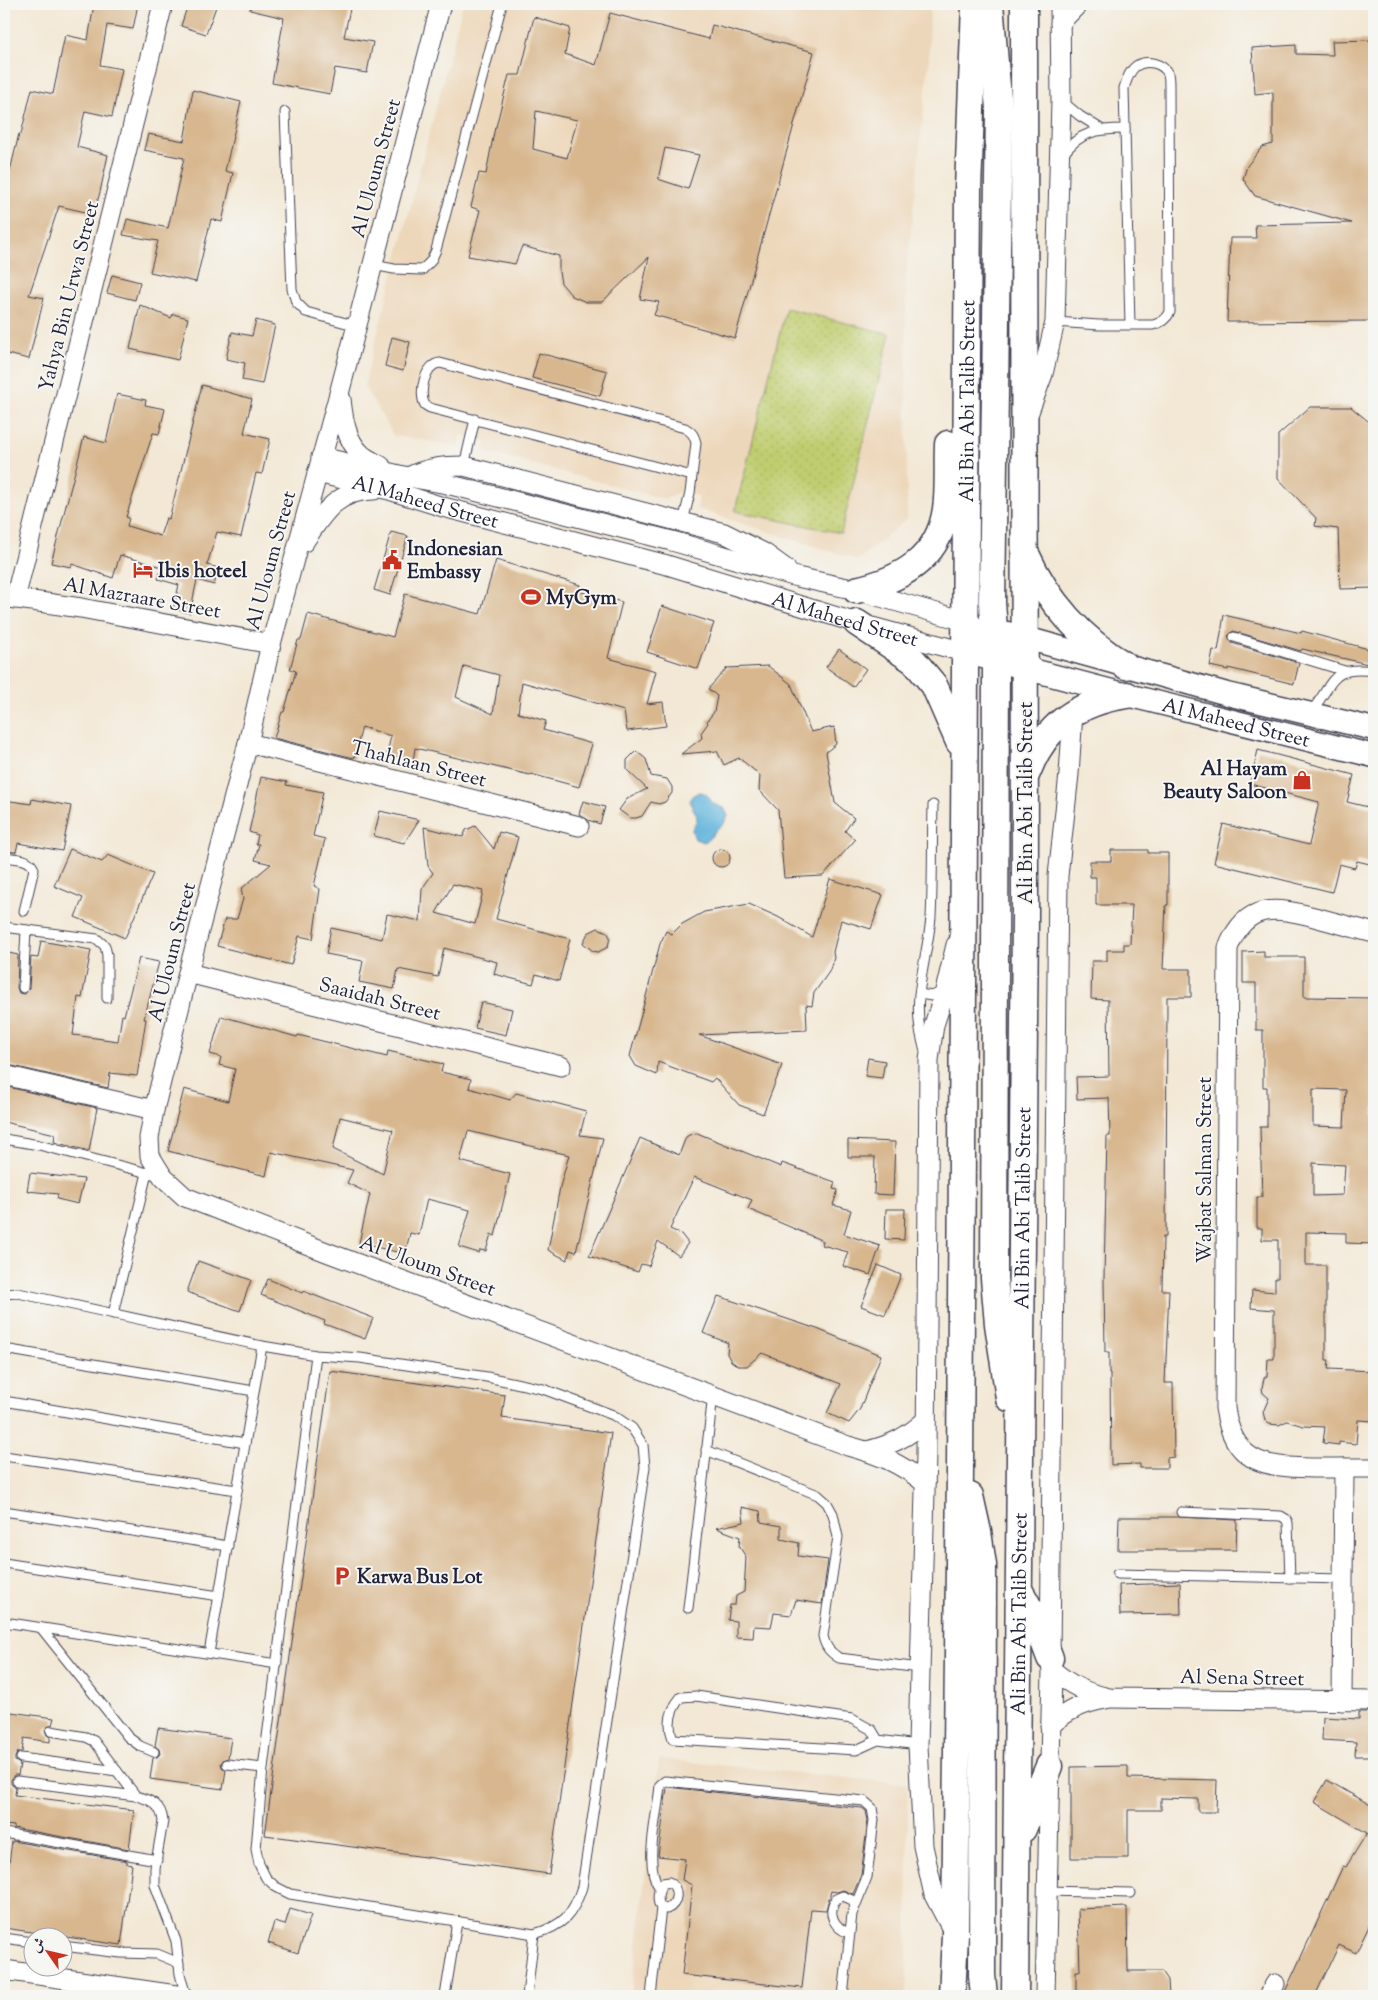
<svg xmlns="http://www.w3.org/2000/svg" width="1378" height="2000" font-family="'Sorts Mill Goudy',Amiri,serif">
<defs>
<pattern id="grass-dots" width="8" height="8" patternUnits="userSpaceOnUse" patternTransform="scale(1.25)"><rect width="8" height="8" fill="#c0ce70"/><path d="M2 2h.1M6 6h.1" fill="none" stroke="#a5b162" stroke-width="1.8" stroke-linecap="round"/></pattern>
</defs>
<rect width="100%" height="100%" fill="#f6f6f2"/>
<filter id="ink" filterUnits="userSpaceOnUse"><feTurbulence type="fractalNoise" baseFrequency=".02" numOctaves="2"/><feDisplacementMap in="SourceGraphic" scale="10" xChannelSelector="R" yChannelSelector="G"/><feConvolveMatrix kernelMatrix="1 2 1 2 8 2 1 2 1" color-interpolation-filters="sRGB"/></filter>
<filter id="wash" filterUnits="userSpaceOnUse"><feTurbulence type="fractalNoise" baseFrequency=".0096" numOctaves="4" result="noise"/><feDisplacementMap in="SourceGraphic" scale="20" xChannelSelector="R" yChannelSelector="G"/><feGaussianBlur stdDeviation="1.12" result="paint"/><feColorMatrix in="noise" values="0 0 0 0 0 0 0 0 0 0 0 0 0 0 0 0 0 1.4 0 .05"/><feComposite in="paint" operator="in"/></filter>
<g filter="url(#wash)">
<rect width="100%" height="100%" fill="#f3e8d5"/>
<g fill="#edd7ba">
<path d="M463 4H930L929 59 906 278 907 519 858 560 697 509 699 496 681 491 665 499 485 452 486 441 461 435 458 446 394 436 364 386Z"/>
<path d="M659 1759 908 1784 907 1996H631Z"/>
</g>
<path fill="url(#grass-dots)" stroke="#717856" d="M786 308 890 334 841 533 735 511Z"/>
<path fill="#61b4dd" stroke="#426b8c" d="M700 792C711 793 708 801 716 805 719 807 722 807 724 808L728 816 723 825C714 828 713 838 704 842L695 839 692 830C693 825 697 823 697 819 698 809 679 799 700 792Z"/>
<g id="blocks">
<g fill="#d8b78f" fill-rule="evenodd">
<path d="M94 4H138L133 29 107 25 100 65 122 69 112 117 85 111 77 147 108 155 100 192 94 214 59 206 29 295 44 298 29 359 7 354V347L4 346V185L8 171H10L19 134H21L32 89 53 94 65 35 88 40Z"/>
<path d="M188 4H217L206 34 181 26Z"/>
<path d="M251 4H351L344 37 373 42 367 73 335 68 330 94 272 83 284 18 250 10Z"/>
<path d="M610 13 709 39 712 25 814 52 735 338 654 315 659 302 640 299 649 257 602 302H586L572 296 561 283 559 272V256L522 246 515 264 468 256 480 210 471 207 479 173 486 174 495 127H496L509 75H520L534 17 570 28 565 54 596 65ZM536 111 577 120 567 158 533 149ZM665 148 699 155 688 189 658 179Z"/>
<path d="M1374 40 1372 321 1227 322 1230 238H1256L1255 225 1352 223 1255 196 1243 179 1247 166 1262 147 1273 144V92L1255 94 1252 48 1296 45V54L1333 55 1332 41Z"/>
<path d="M193 90 241 102 225 171 233 173 222 222 211 219 196 282 150 272 158 241 123 235 127 219 168 228 184 158 144 150 148 134 184 141Z"/>
<path d="M112 275 140 282 135 300 107 293Z"/>
<path d="M140 305 171 318 173 314 188 318 178 360 130 349Z"/>
<path d="M256 320 275 325 262 384 242 380 245 363 226 359 232 332 252 336Z"/>
<path d="M392 337 410 342 403 371 385 366Z"/>
<path d="M539 353 607 371 600 396 532 378Z"/>
<path d="M202 385 252 399 244 433 270 439 262 474 256 473 241 537 217 532 207 565 219 568 214 585 197 580 190 613 173 609 179 585 158 579 162 567 120 555 113 578 72 564 71 567 51 563 84 437 106 443 117 394 146 400 145 405 165 409 159 434 153 433 126 517 129 518 127 526 160 536 166 518 169 519Z"/>
<path d="M1310 407H1351L1374 426V588L1340 589 1338 529 1315 526 1316 518 1278 478V435Z"/>
<path d="M391 532 408 536 390 595 374 590Z"/>
<path d="M496 560 580 585 578 591 622 602 608 658 656 671 647 704 663 702 666 726 627 731 624 711 522 682 518 713 546 721 543 730 592 744 579 787 531 774 530 775 415 748 413 761 387 754 391 736 362 727 354 758 274 738 282 712H284L296 671 290 669 298 640H301L308 614 393 637 405 594 480 614ZM464 666 499 675 493 714 456 697Z"/>
<path d="M662 606 714 623 698 669 647 652Z"/>
<path d="M1224 615 1301 633 1302 631 1372 650 1368 664 1302 649 1301 651 1233 631 1228 636 1232 643 1299 663 1294 684 1228 668V670L1210 666 1213 650 1218 651Z"/>
<path d="M839 649 866 669 853 687 826 667Z"/>
<path d="M768 666 791 684 811 732 834 727 836 744 826 752 835 803 854 818 845 831 855 840 823 876 784 878 778 810 759 790 760 775 739 758 724 765 717 751 681 754 702 738 701 733 708 723 707 721 714 712 717 696 708 689 727 668Z"/>
<path d="M1258 750 1354 775 1347 802 1372 808 1371 813 1374 814V865L1357 861 1355 868 1339 864 1332 892 1214 863 1223 824 1309 845 1319 802 1250 784Z"/>
<path d="M636 751 646 759 651 776 667 779 672 787V793L665 802 659 804 651 802 642 816 636 818H630L619 810 627 799 647 789 627 770V760Z"/>
<path d="M261 777 287 782 286 785 323 792 313 836 325 839 314 886 320 889 313 939 299 936 291 965 217 946 225 919H237L243 899 241 889 271 864 255 860 259 844H256L258 835 249 832Z"/>
<path d="M32 799 71 806 62 851 18 843 16 852 4 851V800L31 804Z"/>
<path d="M583 801 605 807 600 824 588 820 579 814Z"/>
<path d="M380 811 419 820 404 843 374 836Z"/>
<path d="M475 826 494 849 499 832 518 837 496 919 570 939 559 981 536 974 533 984 494 974 497 962 444 948 438 977 398 969 394 989 359 982 363 961 326 954 331 928 382 939 387 914 420 921 422 889 433 873 428 866 424 827 463 837 466 830ZM453 884 483 891 475 924 436 913Z"/>
<path d="M70 849 102 862 108 855 153 874 125 938 75 917 83 898 54 886Z"/>
<circle cx="721" cy="858" r="9"/>
<path d="M1111 850H1148V853H1168V905H1166L1163 969H1191V997H1167L1166 1237H1163L1162 1290H1169L1165 1383H1173L1174 1457 1167 1458V1468H1140V1464L1111 1465 1110 1374H1109V1352H1105L1104 1279 1107 1136H1110L1109 1098 1077 1099 1076 1077 1109 1076 1108 1000 1091 999 1092 961H1107V950H1124V944H1130L1132 905H1096V877H1090V861H1111Z"/>
<path d="M830 879 883 895 871 929 841 920 833 952 834 958 829 972 814 993 812 1006 806 1005 807 1030 699 1035 782 1065 763 1114 739 1105 715 1078 711 1082 658 1062 657 1075 636 1066 630 1056 660 944 666 931 672 934 682 924 704 912 749 904 778 917 812 937Z"/>
<path d="M598 928 607 932 610 937 608 947 598 952 593 951 583 943 588 933Z"/>
<path d="M41 941 91 950 82 998 78 997 73 1035 118 1041 122 1015 124 1016 139 958 159 962 144 1019H146L137 1076 110 1073 108 1088 4 1064V952L18 955 17 988 19 993 25 994 29 988 31 957 38 958Z"/>
<path d="M1264 951V957H1304V997L1374 998V1244L1346 1243V1233L1306 1232V1265H1326V1360H1329L1328 1369 1374 1371V1418L1373 1421 1358 1420 1356 1444 1339 1442V1445L1323 1443 1325 1427 1303 1426 1287 1421 1279 1425 1269 1424 1265 1420 1263 1412 1269 1398 1263 1393 1262 1388 1264 1378 1267 1376 1268 1359H1274V1310L1251 1308 1252 1290 1275 1292V1278H1278V1240H1262V1228H1257V1197H1262L1260 1127H1267V1087H1263V1030H1256V983H1243V952ZM1313 1089 1346 1090 1344 1127 1313 1126ZM1313 1163 1345 1165 1343 1195 1313 1196Z"/>
<path d="M481 1002 512 1009 506 1035 475 1028Z"/>
<path d="M221 1016 297 1037 298 1035 387 1057 388 1051 443 1064 441 1072 471 1079 469 1088 510 1100 516 1093 586 1111 580 1135 603 1138 576 1252 570 1250 567 1260 548 1250 560 1187 569 1155 468 1131 460 1161 510 1174 495 1236 491 1234 486 1251 480 1250 479 1253 459 1247 470 1210 427 1199 419 1235 410 1233 405 1254 359 1243 370 1194 347 1183 353 1170 271 1152 266 1176 168 1151 184 1089 228 1101 235 1069 219 1065 221 1057 210 1054ZM340 1117 393 1130 383 1174 333 1149Z"/>
<path d="M868 1058 885 1061 882 1078 865 1076Z"/>
<path d="M4 1086 97 1108 89 1151 54 1142 55 1134 4 1122Z"/>
<path d="M697 1133 781 1167 782 1163 835 1182 833 1189 838 1190 833 1205 851 1210 844 1234 880 1246 870 1275 843 1266 848 1252 822 1245 823 1241 748 1209 752 1200 694 1177 670 1229 681 1234 688 1243 679 1256 658 1241 649 1266 641 1264 638 1272 589 1256 640 1138 679 1155 686 1137 691 1134Z"/>
<path d="M848 1140 895 1142 893 1195 874 1194 875 1157H848Z"/>
<path d="M30 1173 84 1179 78 1204 57 1199 58 1194 27 1191Z"/>
<path d="M886 1209H905L904 1240 885 1239Z"/>
<path d="M198 1261 251 1280 240 1311 187 1292Z"/>
<path d="M878 1265 901 1275 885 1315 861 1306Z"/>
<path d="M268 1279 302 1293 303 1291 373 1318 365 1339 324 1324 325 1321 261 1295Z"/>
<path d="M718 1296 817 1329 881 1355 860 1409 849 1423 827 1413 841 1384 762 1353 747 1366H738L731 1361 727 1354 728 1343 703 1333Z"/>
<path d="M330 1371 505 1395 502 1418 611 1433 549 1874 265 1835Z"/>
<path d="M742 1507 760 1511 761 1522 781 1526V1539L799 1543 798 1556 828 1560 822 1604 796 1600 791 1615 774 1613 771 1627 754 1626 753 1638 736 1637V1621L728 1620 730 1605H735L736 1596 744 1592 746 1557 739 1546 740 1537 716 1528 744 1522Z"/>
<path d="M1119 1517H1178L1237 1520 1236 1550H1118Z"/>
<path d="M1180 1583 1181 1614 1120 1615 1119 1585Z"/>
<path d="M4 1711 54 1718 52 1725 47 1727 45 1730 47 1735 50 1737V1742L24 1738 22 1752H18L15 1757V1761L20 1764 18 1775H14L11 1780V1784L16 1787 15 1795 134 1810 129 1849 14 1828V1826L4 1825Z"/>
<path d="M1359 1712H1374V1756H1355L1356 1742 1322 1740 1323 1717 1359 1719Z"/>
<path d="M158 1728 231 1738 228 1758 224 1759 221 1763 222 1767 226 1770 223 1789 150 1779 153 1758 157 1757 160 1754 159 1749 155 1746Z"/>
<path d="M1128 1766V1778L1217 1780 1216 1812H1198V1799L1161 1798V1810H1128V1858H1071V1767Z"/>
<path d="M1327 1780 1374 1807V1916L1356 1953 1339 1945 1315 1996H1283L1343 1866 1346 1867 1367 1833 1314 1802Z"/>
<path d="M667 1787 862 1808 866 1811 868 1820 861 1875 853 1894 843 1890 837 1892 831 1891 826 1910 811 1909 802 1988 682 1975 692 1885 682 1880 685 1859 658 1856Z"/>
<path d="M12 1841 127 1861V1864L132 1865 121 1945 4 1928V1901Z"/>
<path d="M1127 1907 1128 1971H1162L1168 1980 1169 1996H1076V1971H1080L1078 1909Z"/>
<path d="M290 1909 311 1915 298 1953 268 1943 274 1922 285 1925Z"/>
</g>
</g>
</g>
<g filter="url(#ink)">
<use href="#blocks" fill-opacity="0" stroke="#414052" stroke-width="1"/>
<g fill="none" stroke-linecap="round" stroke-linejoin="round">
<defs>
<g id="service">
<path d="M1063 102 1080 116 1101 129"/>
<path d="M285 112 292 289 296 302 306 312 357 326"/>
<path d="M1063 155C1079 131 1099 129 1125 129"/>
<path d="M373 265 394 269 422 270 431 261 436 250 501 8 500 4"/>
<path d="M1055 322 1099 325H1153C1161 323 1166 320 1170 312L1169 87C1169 83 1169 77 1168 74 1163 63 1146 59 1136 66 1129 71 1127 80 1124 88L1130 325"/>
<path d="M464 466 475 419"/>
<path d="M683 522 690 493 696 443C694 435 692 432 685 428L440 363C425 364 418 393 425 405L430 408 692 476"/>
<path d="M1234 637 1345 671"/>
<path d="M1310 713C1335 683 1329 665 1374 671"/>
<path d="M4 857C15 859 29 857 34 869L24 911"/>
<path d="M4 927 97 939 105 946 107 955V998"/>
<path d="M23 988 26 930"/>
<path d="M919 994 932 996 944 991"/>
<path d="M926 1053C908 1003 927 965 931 917 933 880 932 842 933 805"/>
<path d="M4 1139 39 1145 160 1176"/>
<path d="M4 1294 18 1293 262 1346 316 1355 360 1358 487 1377 543 1389 613 1415 632 1428 643 1445 645 1467 582 1887C573 1915 563 1926 534 1934L290 1894 276 1887 266 1878 259 1864 256 1849 263 1768 316 1355"/>
<path d="M113 1314 147 1173"/>
<path d="M4 1349 254 1391"/>
<path d="M4 1401 245 1443"/>
<path d="M706 1450 818 1495 827 1503 833 1514 838 1537 823 1636C825 1647 830 1652 839 1658L920 1668"/>
<path d="M4 1456 237 1490"/>
<path d="M4 1511 228 1546"/>
<path d="M1181 1512 1281 1516 1286 1519 1288 1523 1290 1578"/>
<path d="M4 1563 219 1596"/>
<path d="M1117 1574 1343 1579"/>
<path d="M688 1608 713 1395"/>
<path d="M4 1622 277 1664"/>
<path d="M41 1628 128 1737 140 1746 154 1752"/>
<path d="M209 1653 262 1346"/>
<path d="M51 1731 86 1737 94 1741 136 1796"/>
<path d="M878 1740 872 1730 852 1719 696 1696 681 1697C670 1710 667 1724 673 1739L856 1750 878 1740 918 1745"/>
<path d="M21 1758 117 1771"/>
<path d="M227 1764 263 1768"/>
<path d="M17 1781 136 1796C151 1800 161 1804 163 1821L155 1868V1885L176 1941 180 1974 186 1996"/>
<path d="M4 1833 157 1860"/>
<path d="M669 1882C680 1888 678 1904 667 1909L661 1908C656 1900 658 1889 663 1883Z"/>
<path d="M659 1887C643 1864 658 1813 660 1785L665 1781 864 1801 872 1808 874 1820 867 1877 852 1914 843 1996"/>
<path d="M1047 1891 1131 1893"/>
<path d="M849 1933C835 1928 826 1914 836 1899L843 1896 852 1900 855 1906"/>
<path d="M4 1938 32 1942"/>
<path d="M62 1946 121 1953 157 1954 179 1963"/>
<path d="M445 1996 457 1922"/>
<path d="M527 1996 534 1934"/>
<path d="M651 1996 661 1908"/>
</g>
<g id="minor">
<path d="M441 4 340 390 271 644 248 743 188 973 154 1110 149 1138 150 1156 163 1177 185 1197 329 1253 848 1446C878 1454 900 1463 925 1483"/>
<path d="M1060 23 1078 4"/>
<path d="M341 399C343 418 346 440 361 454 366 459 374 462 381 466"/>
<path d="M1029 412 1043 374 1055 322 1061 101 1060 4"/>
<path d="M321 457 408 477 447 484 672 541 797 577 856 590 965 621"/>
<path id="s1" d="M317 473 389 490 443 507 667 565 857 623 964 652"/>
<path d="M408 477C427 468 443 466 464 466L724 533 764 553 786 569"/>
<path d="M304 542C323 513 337 490 374 490"/>
<path d="M4 597 81 608 271 644"/>
<path d="M15 599 163 4"/>
<path d="M248 743 579 826"/>
<path d="M1374 933C1355 928 1336 923 1318 918 1276 907 1246 901 1228 948L1225 1408C1233 1463 1263 1467 1312 1468 1333 1468 1353 1468 1374 1468"/>
<path d="M188 973 561 1066"/>
<path d="M4 1075 154 1110"/>
<path d="M867 1451C891 1445 908 1437 926 1420"/>
<path d="M1052 1670C1070 1685 1087 1694 1110 1698L1374 1701"/>
<path d="M1342 1701 1344 1468"/>
<path d="M1050 1726C1067 1710 1083 1703 1106 1699"/>
<path d="M954 1933 934 1895 923 1846 918 1745 926 1455 929 1060 934 1025 945 991 956 945"/>
<path d="M4 1970 183 1996"/>
<path d="M1045 1996 1052 1670 1050 1658 1058 876 1069 774 1073 713"/>
<path d="M1269 1996 1275 1984"/>
</g>
<g id="tertiary">
<path d="M1008 633 1231 695 1374 729"/>
<path id="s2" d="M964 652 1127 695 1374 756"/>
</g>
<g id="secondary">
<path d="M990 4 999 109 992 603 994 629 1010 653"/>
<path d="M1026 554C1047 601 1082 640 1126 666"/>
<path d="M856 590C901 580 939 559 946 509 949 488 947 465 948 444"/>
<path d="M965 621 991 649 996 660 994 1278 998 1324 1009 1398"/>
<path d="M857 623 914 661 934 685 959 742"/>
<path d="M1027 773C1045 725 1078 702 1127 695"/>
<path d="M970 1496 978 1532 983 1565 982 1975 984 1996"/>
<path d="M1021 1593 1035 1618 1050 1658"/>
<path d="M1023 1829 1049 1766"/>
<path id="s3" d="M952 1996 955 1935 960 1470 968 190 975 4"/>
<path id="s4" d="M1015 1996 1025 917 1024 4"/>
</g>
</defs>
<use href="#service" stroke="#414052" stroke-width="11"/>
<use href="#minor" stroke="#414052" stroke-width="21"/>
<use href="#tertiary" stroke="#414052" stroke-width="25"/>
<use href="#secondary" stroke="#414052" stroke-width="29"/>
<use href="#service" stroke="#fff" stroke-width="9"/>
<use href="#minor" stroke="#fff" stroke-width="19"/>
<use href="#tertiary" stroke="#fff" stroke-width="22"/>
<use href="#secondary" stroke="#fff" stroke-width="26"/>
</g>
</g>
<defs>
<symbol id="civic-bare" viewBox="-9 -9 18 18"><path d="M-.6-6.5H3V-4.5H.6V-3L4-1V1h2V6H-6V1h2V-1L-.6-3ZM-1.2 2.5V6h2.4V2.5Z" fill="#c8321e" stroke="#f6f6f2" stroke-width="2.5" paint-order="stroke"/></symbol>
<symbol id="hotel-bare" viewBox="-9 -9 18 18"><path d="M-6-4.5h1.5V1H6V5H4.5V3h-9V5H-6ZM-4 0a1.8 1.8 0 1 1 3.6 0ZM.5 0V-2.5h3Q6-2.5 6 0Z" fill="#c8321e" stroke="#f6f6f2" stroke-width="2.5" paint-order="stroke"/></symbol>
<symbol id="stadium-bare" viewBox="-9 -9 18 18"><path d="M0-5a6.5 5 0 1 0 0 10a6.5 5 0 1 0 0-10ZM-3.5-1.8h7v3.6h-7Z" fill="#c8321e" stroke="#f6f6f2" stroke-width="2.5" paint-order="stroke"/></symbol>
<symbol id="shop-bare" viewBox="-9 -9 18 18"><path d="M-5-2.5h2.3a2.7 3.5 0 0 1 5.4 0H5L5.5 6h-11ZM-1.5-2.5h3a1.5 2.3 0 0 0-3 0Z" fill="#c8321e" stroke="#f6f6f2" stroke-width="2.5" paint-order="stroke"/></symbol>
<symbol id="parking-bare" viewBox="-9 -9 18 18"><path d="M-3.5-5.5H1a3.5 3.5 0 0 1 0 7H-1V5.5H-3.5ZM-1-3.4V-.6H.8a1.4 1.4 0 0 0 0-2.8Z" fill="#c8321e" stroke="#f6f6f2" stroke-width="2.5" paint-order="stroke"/></symbol>
</defs>
<g fill-rule="evenodd">
<use href="#civic-bare" x="378" y="546" width="28" height="28"/>
<use href="#hotel-bare" x="129" y="556" width="28" height="28"/>
<use href="#stadium-bare" x="517" y="583" width="28" height="28"/>
<use href="#shop-bare" x="1288" y="766" width="28" height="28"/>
<use href="#parking-bare" x="328" y="1562" width="28" height="28"/>
</g>
<g text-anchor="middle" stroke-width="4" stroke-linejoin="round" paint-order="stroke">
<g font-size="20" fill="#22223b" stroke="#f6f6f2">
<text transform="translate(375 168) rotate(-75)" y="7">Al Uloum Street</text>
<text transform="translate(68 296) rotate(-76)" y="7">Yahya Bin Urwa Street</text>
<text dy="7" stroke="none"><textPath href="#s3" startOffset="1595">Ali Bin Abi Talib Street</textPath></text>
<text dy="7" stroke="none"><textPath href="#s1" startOffset="112">Al Maheed Street</textPath></text>
<text transform="translate(270 560) rotate(-75)" y="7">Al Uloum Street</text>
<text transform="translate(142 597) rotate(10)" y="7">Al Mazraare Street</text>
<text dy="7" stroke="none"><textPath href="#s1" startOffset="548">Al Maheed Street</textPath></text>
<text dy="7" stroke="none"><textPath href="#s2" startOffset="281">Al Maheed Street</textPath></text>
<text transform="translate(419 763) rotate(14)" y="7">Thahlaan Street</text>
<text transform="translate(1025 803) rotate(-90)" y="7">Ali Bin Abi Talib Street</text>
<text transform="translate(171 952) rotate(-76)" y="7">Al Uloum Street</text>
<text transform="translate(380 998) rotate(14)" y="7">Saaidah Street</text>
<text transform="translate(1204 1170) rotate(-90)" y="7">Wajbat Salman Street</text>
<text dy="7" stroke="none"><textPath href="#s4" startOffset="788">Ali Bin Abi Talib Street</textPath></text>
<text transform="translate(428 1265) rotate(20)" y="7">Al Uloum Street</text>
<text dy="7" stroke="none"><textPath href="#s4" startOffset="382">Ali Bin Abi Talib Street</textPath></text>
<text transform="translate(1242 1677) rotate(1)" y="7">Al Sena Street</text>
</g>
<g font-size="20" font-weight="bold" fill="#22223b" stroke="#f6f6f2" text-anchor="start">
<text x="407" y="555">Indonesian<tspan x="407" dy="23">Embassy</tspan></text>
<text x="158" y="577">Ibis hoteel</text>
<text x="546" y="604">MyGym</text>
<text x="1287" y="775" text-anchor="end">Al Hayam<tspan x="1287" dy="23">Beauty Saloon</tspan></text>
<text x="357" y="1583">Karwa Bus Lot</text>
</g>
</g>
<rect width="1378" height="2000" fill="none" stroke="#f6f6f2" stroke-width="20"/>
<g transform="translate(48 1952) rotate(304)"><circle r="24" fill="#f6f6f2" stroke="#a1a1a9"/>
<path d="M0-4L9 19L0 12L-9 19Z" fill="#c8321e"/>
<text y="-8" font-size="14" font-weight="bold" text-anchor="middle" fill="#22223b">ش</text>
</g>
</svg>
